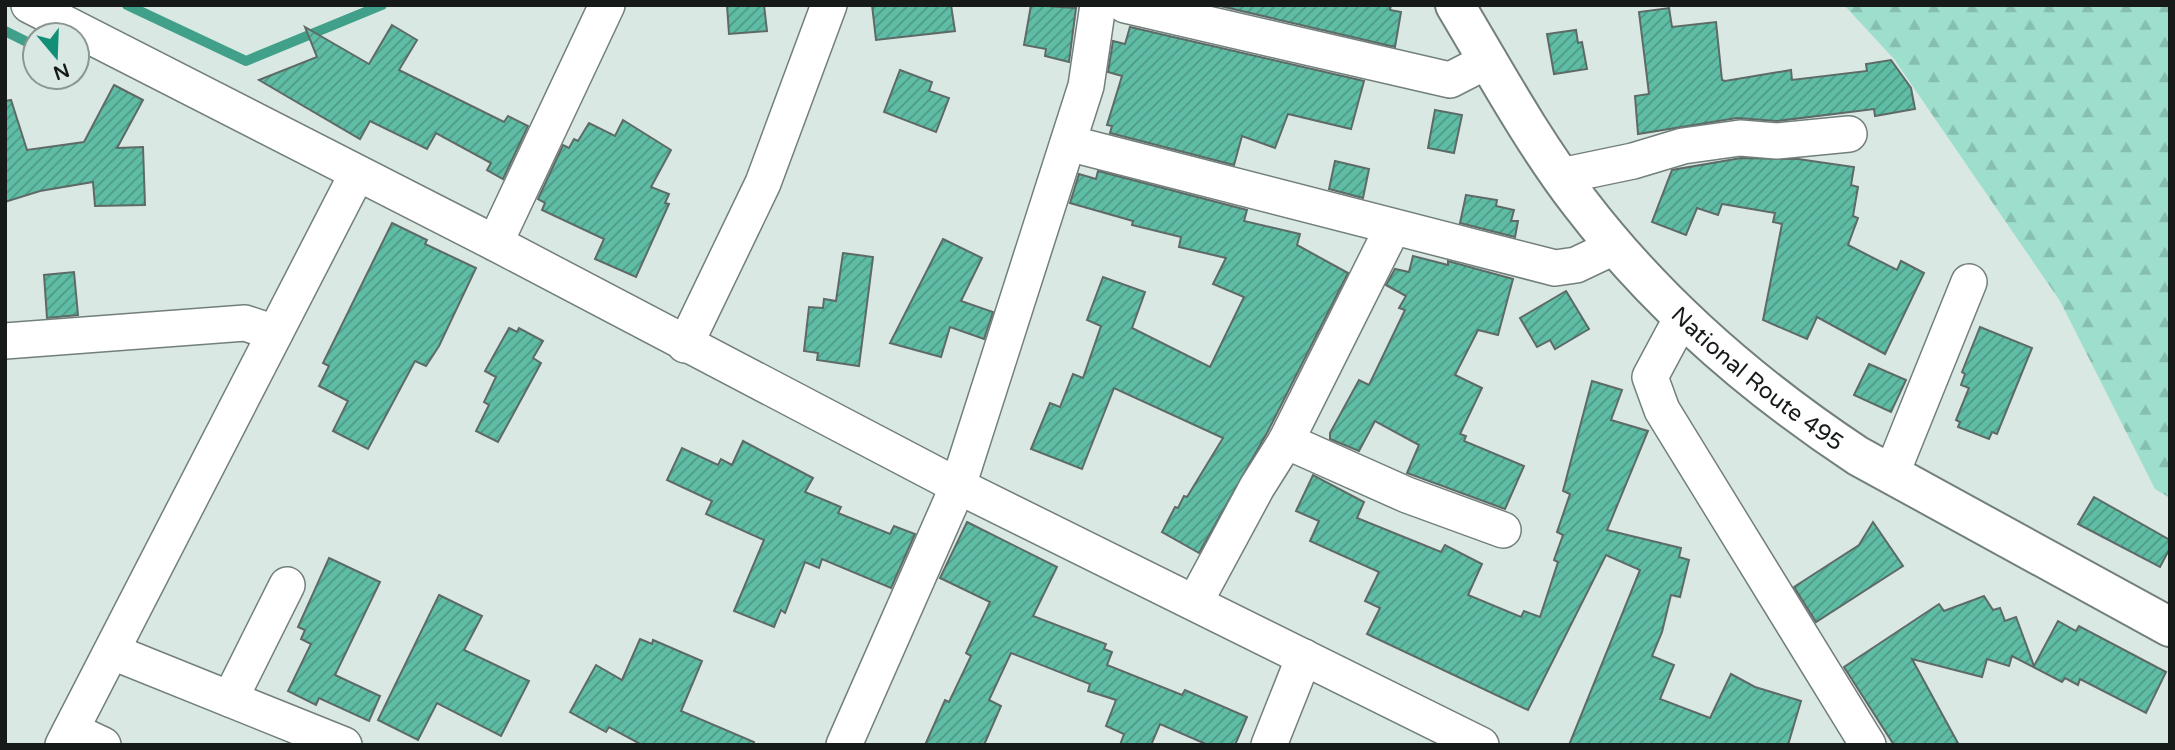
<svg xmlns="http://www.w3.org/2000/svg" width="2175" height="750" font-family="'Varela Round',sans-serif">
<defs>
<pattern id="forest-firs" width="22" height="20" patternUnits="userSpaceOnUse" patternTransform="scale(1.75)"><rect width="22" height="20" fill="#9ddfcc"/><path d="M5 1l3.5 6h-7zM16 11l3.5 6h-7z" fill="#86bfaf"/></pattern>
<pattern id="building-hatch" width="6" height="6" patternUnits="userSpaceOnUse" patternTransform="scale(1.75)"><rect width="6" height="6" fill="#5fbda5"/><path d="M-1 1l2-2M0 6l6-6M5 7l2-2" fill="none" stroke="#4d9986"/></pattern>
</defs>
<rect width="100%" height="100%" fill="#dae8e3"/>
<path fill="url(#forest-firs)" d="M1844 5H2170V498L2155 489 2060 301 1894 59Z"/>
<g fill="none" stroke-linecap="round" stroke-linejoin="round">
<g stroke="#40a089" stroke-width="10">
<path d="M127 5 246 61 382 5"/>
<path d="M5 31 35 46"/>
</g>
</g>
<g fill="url(#building-hatch)" stroke="#5e6a66" stroke-width="2">
<path d="M727 5H764L767 31 729 34Z"/>
<path d="M872 5H951L955 31 876 40Z"/>
<path d="M1031 5 1076 8 1069 62 1045 56 1046 49 1024 45Z"/>
<path d="M1216 5H1391L1390 10 1401 12 1395 47Z"/>
<path d="M1669 8 1672 27 1716 22 1722 80 1725 81 1791 70 1792 80 1867 71 1866 64 1891 60 1911 88 1915 109 1875 116 1874 109 1777 121 1737 118 1638 134 1635 96 1649 94 1639 12Z"/>
<path d="M392 25 417 40 399 70 504 122 508 116 528 126 503 179 487 170 491 163 436 133 427 149 370 121 360 139 259 80 317 57 305 27 369 64Z"/>
<path d="M1130 27 1364 81 1351 129 1288 114 1275 148 1242 136 1234 165 1110 133 1112 126 1107 125 1122 76 1108 72 1113 41 1125 44Z"/>
<path d="M1576 30 1578 43 1582 42 1587 69 1554 74 1547 34Z"/>
<path d="M900 70 932 82 929 91 949 98 936 132 884 112Z"/>
<path d="M114 85 143 100 117 148 143 147 145 205 95 206 93 182 40 191 5 202V101L11 100 27 150 84 142Z"/>
<path d="M1435 110 1462 115 1454 153 1428 148Z"/>
<path d="M623 120 671 150 651 187 669 194 665 203 669 204 636 277 595 259 604 239 542 210 545 203 538 199 563 145 569 148 574 139 578 141 589 123 615 136Z"/>
<path d="M1741 158 1798 159 1854 167 1851 185 1858 187 1853 216 1858 218 1848 245 1897 270 1901 261 1924 273 1885 354 1817 317 1807 339 1763 320 1782 224 1773 222 1775 213 1722 204 1718 215 1697 208 1686 235 1652 222 1672 170Z"/>
<path d="M1335 161 1369 169 1363 198 1329 189Z"/>
<path d="M1098 171 1247 210 1244 221 1300 234 1297 245 1348 273 1268 431 1199 553 1162 532 1175 507 1178 508 1184 496 1187 497 1223 438 1114 388 1082 469 1031 449 1050 403 1060 407 1073 374 1083 378 1101 326 1087 320 1103 277 1145 292 1132 328 1210 367 1244 297 1213 284 1226 258 1179 247 1181 237 1132 225 1133 221 1070 203 1079 174 1096 179Z"/>
<path d="M1466 195 1497 200 1496 206 1514 210 1511 221H1518L1515 237 1460 223Z"/>
<path d="M392 223 427 240 425 244 476 268 439 346 426 366 415 361 368 449 333 431 348 401 319 386 329 366 323 363Z"/>
<path d="M943 239 982 258 961 301 993 312 984 339 950 327 941 357 890 343Z"/>
<path d="M843 253 873 257 859 366 817 360 818 353 804 351 809 307 823 308 824 299 836 301Z"/>
<path d="M1413 256 1448 265V261L1513 279 1498 335 1478 330 1455 375 1482 388 1460 434 1466 436 1464 441 1524 466 1505 509 1407 473 1419 445 1375 421 1359 451 1330 439V433L1359 380 1369 385 1405 310 1399 308 1406 296 1386 285 1395 269 1409 272Z"/>
<path d="M74 272 78 315 47 318 44 275Z"/>
<path d="M1566 291 1589 329 1555 349 1550 340 1537 347 1520 318Z"/>
<path d="M1980 327 2032 348 1997 434 1992 432 1989 439 1958 427 1960 422 1956 420 1969 388 1961 385 1965 374 1962 372Z"/>
<path d="M509 328 517 332 519 328 543 341 533 358 541 363 498 442 476 431 489 405 484 402 496 377 485 371Z"/>
<path d="M1869 364 1906 380 1891 412 1854 395Z"/>
<path d="M1592 381 1622 390 1611 420 1648 431 1607 530 1681 548 1679 557 1689 560 1680 597 1671 595 1662 632 1652 656 1674 665 1660 699 1710 718 1731 674 1755 687 1801 701 1788 745H1569L1640 570 1606 555 1528 710 1367 634 1380 608 1365 601 1379 572 1310 541 1319 521 1296 511 1313 475 1364 502 1357 518 1441 552 1445 545 1482 564 1468 595 1521 617 1524 611 1540 617 1558 562 1554 560 1563 535 1557 532 1570 494 1563 491Z"/>
<path d="M743 441 813 478 805 492 841 507 838 513 890 534 894 526 915 534 891 588 822 559 819 568 805 562 785 613 781 610 774 627 734 611 764 540 706 514 712 501 667 480 682 448 718 465 721 459 732 465Z"/>
<path d="M2094 497 2170 540V548L2160 567 2078 524Z"/>
<path d="M967 522 1057 567 1033 616 1106 644 1104 649 1112 652 1107 665 1182 695 1185 690 1247 717 1235 745H1208L1160 724 1151 745H1120L1124 734 1106 726 1116 700 1088 691 1090 684 1011 653 989 700 1001 706 984 745H925L945 700 949 702 971 656 966 653 990 602 940 578Z"/>
<path d="M1873 522 1903 566 1816 622 1794 587 1859 545Z"/>
<path d="M329 558 380 582 335 675 380 696 369 721 319 698 316 705 288 691 311 644 301 639 305 630 298 627Z"/>
<path d="M439 595 482 616 464 650 529 681 501 736 437 703 418 740 378 720Z"/>
<path d="M1984 596 1993 610 2000 608 2005 621 2016 617 2034 666 2058 621 2076 631 2079 626 2166 672 2146 713 2080 679 2078 685 2065 678 2062 682 2012 656 2009 666 1987 659 1982 677 1912 659 1959 745H1894L1844 667 1939 604 1944 611Z"/>
<path d="M640 639 652 644 653 640 702 661 681 711 754 742 753 745H642L609 727 606 732 570 712 596 665 622 680Z"/>
</g>
<g fill="none" stroke-linecap="round" stroke-linejoin="round">
<defs>
<g id="minor">
<path d="M29 5 495 243 958 486 1481 745"/>
<path d="M1125 5 1450 80 1489 60"/>
<path d="M1068 143 1555 268 1576 265 1614 247"/>
<path d="M1561 176 1633 161 1683 146 1740 138 1777 141 1849 134"/>
<path d="M495 243 607 5"/>
<path d="M1681 319 1650 377 1662 410 1868 745"/>
<path d="M5 341 245 323 275 333"/>
<path d="M685 345 763 183 829 5"/>
<path d="M1286 441 1407 495 1503 530"/>
<path d="M1891 475 1969 282"/>
<path d="M1195 602 1257 487 1286 441 1392 229"/>
<path d="M113 652 344 745"/>
<path d="M230 699 287 585"/>
<path d="M71 730 103 745"/>
<path d="M63 745 357 174"/>
<path d="M844 745 958 486 1086 86 1098 5"/>
<path d="M1269 745 1304 657"/>
</g>
<g id="highway">
<path id="s1" d="M1455 5C1495 72 1533 142 1580 203 1658 305 1752 386 1858 456L2170 627"/>
</g>
</defs>
<use href="#minor" stroke="#727f7b" stroke-width="38"/>
<use href="#highway" stroke="#727f7b" stroke-width="42"/>
<use href="#minor" stroke="#fff" stroke-width="35"/>
<use href="#highway" stroke="#fff" stroke-width="38"/>
</g>
<g text-anchor="middle" stroke-width="5" stroke-linejoin="round" paint-order="stroke">
<g font-size="23" fill="#161b19" stroke="#dae8e3">
<text dy="8" stroke="none"><textPath href="#s1" startOffset="485">National Route 495</textPath></text>
</g>
</g>
<rect width="2175" height="750" fill="none" stroke="#161b19" stroke-width="14"/>
<g transform="translate(56 56) rotate(161)"><circle r="33" fill="#dae8e3" stroke="#8c9692" stroke-width="2"/>
<path d="M0-5L12 26L0 18L-12 26Z" fill="#119077"/>
<text y="-10" font-size="19" font-weight="bold" text-anchor="middle" fill="#161b19">N</text>
</g>
</svg>
